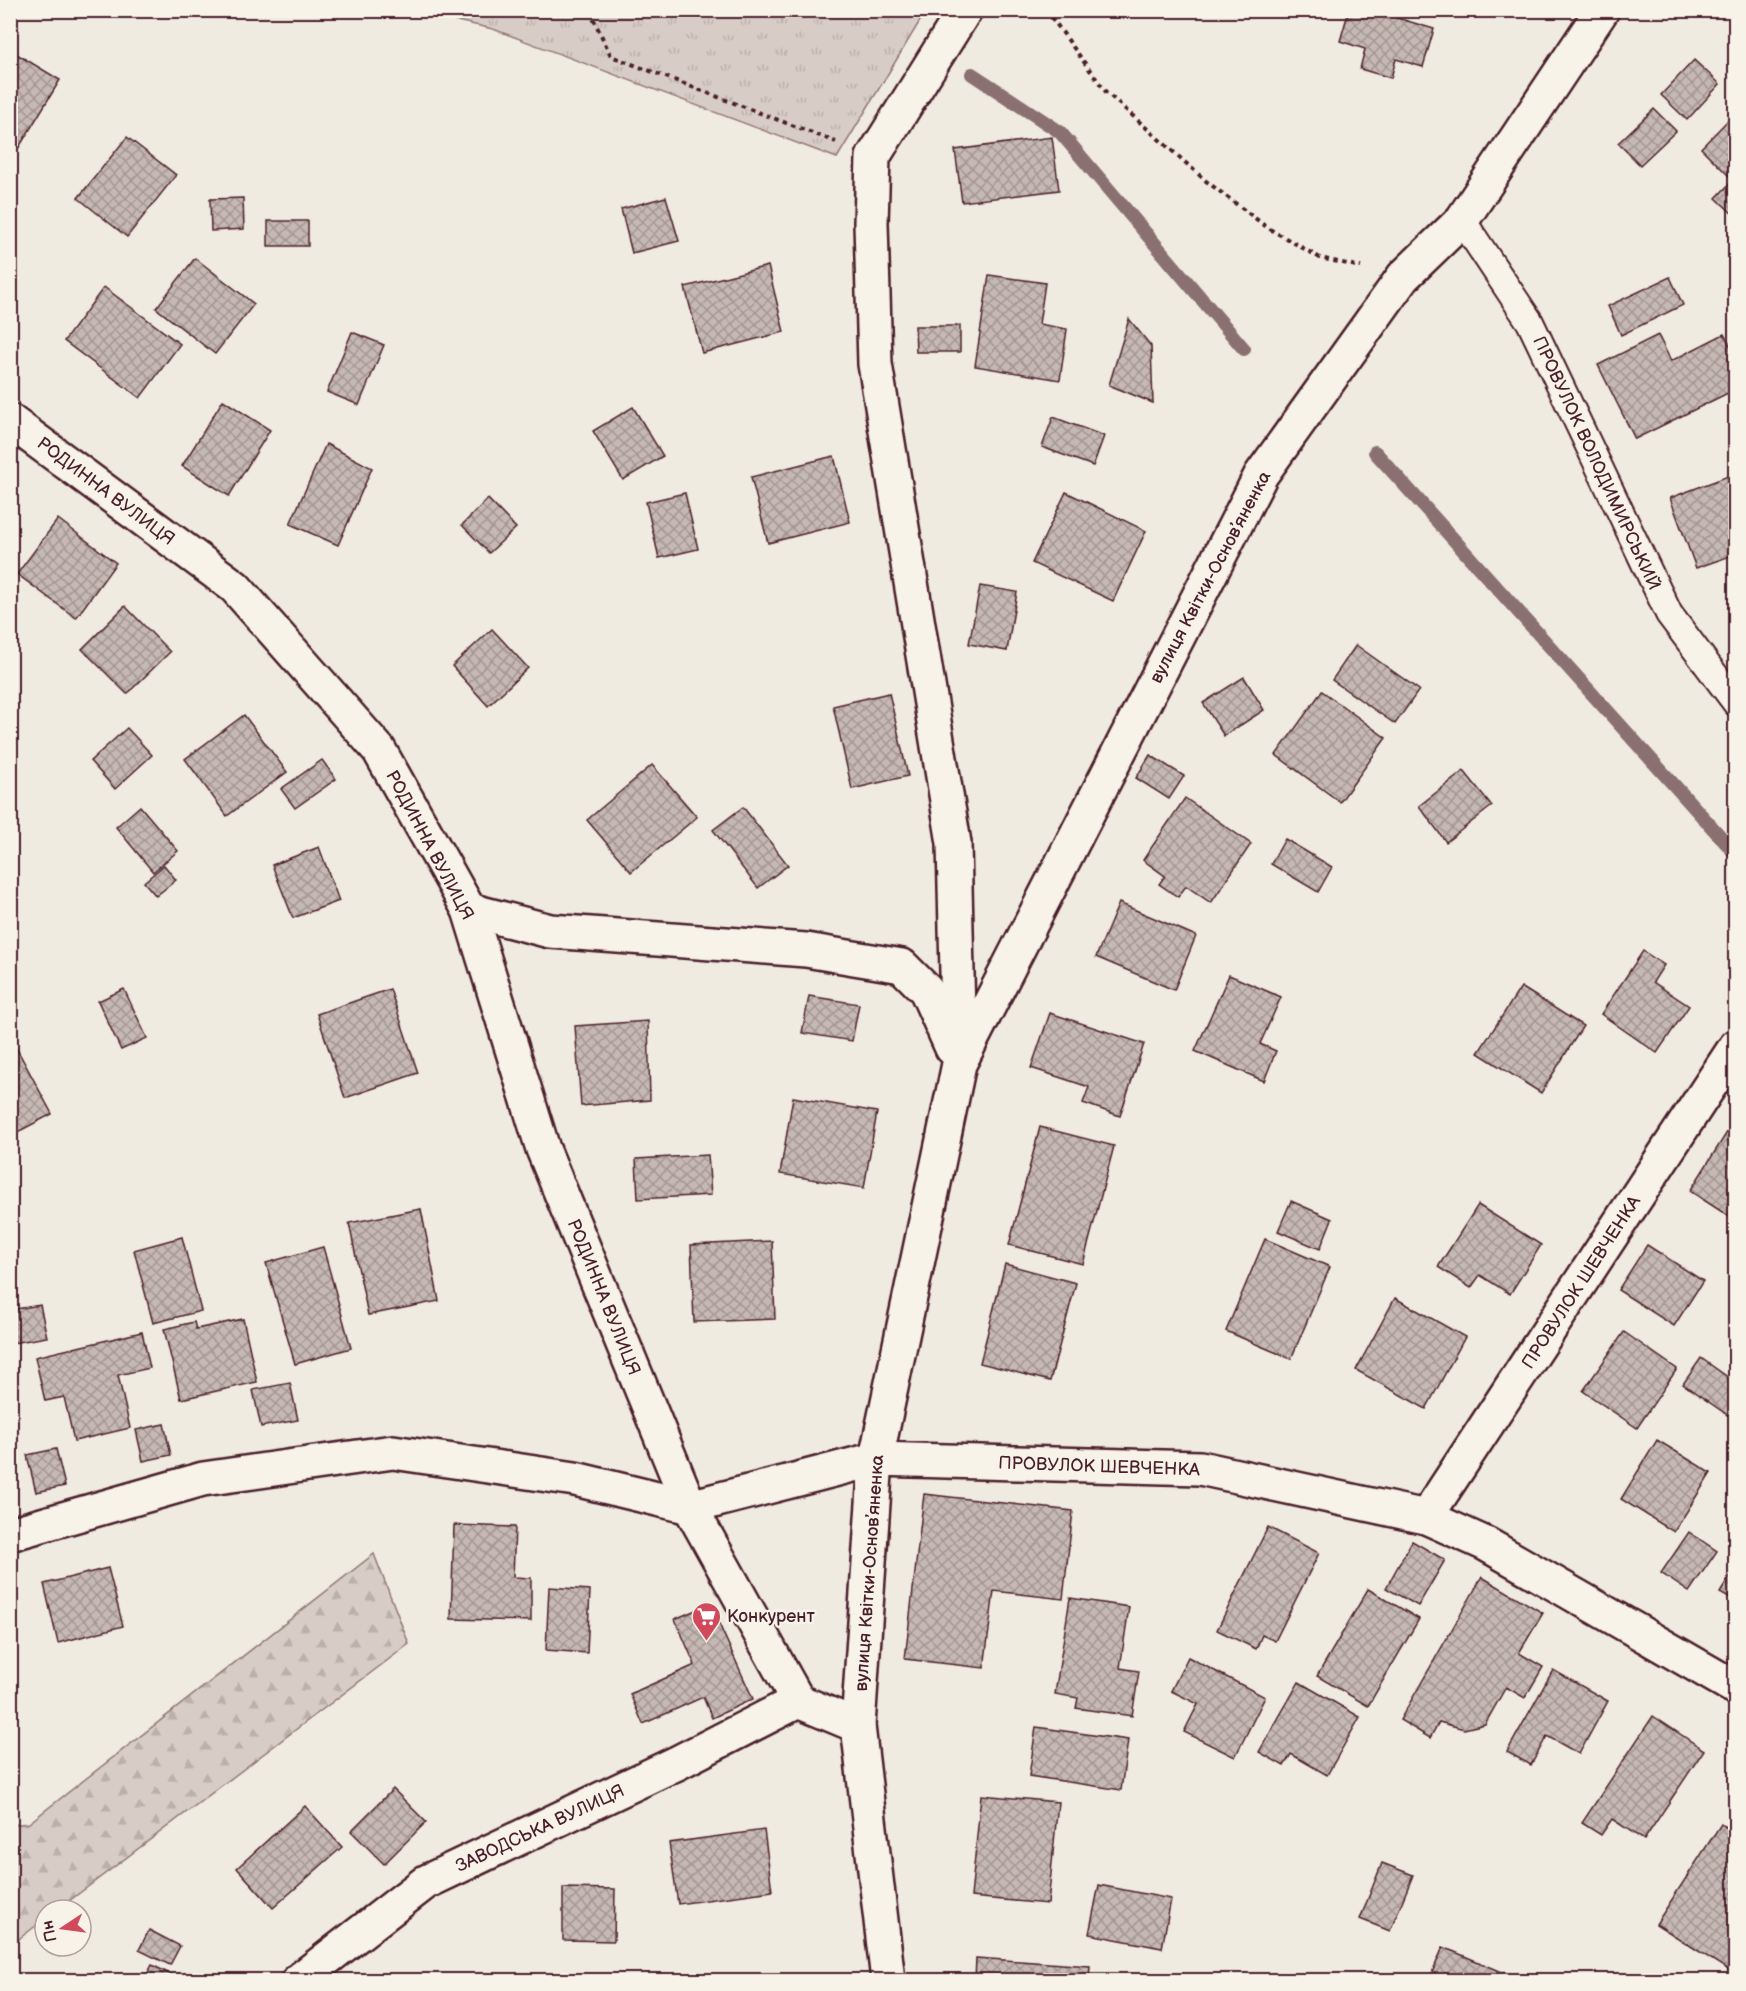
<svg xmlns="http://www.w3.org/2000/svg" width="1746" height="1991" font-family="'Balsamiq Sans',sans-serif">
<defs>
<pattern id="grass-tufts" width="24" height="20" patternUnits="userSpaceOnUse" patternTransform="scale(1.5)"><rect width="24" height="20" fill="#d8cdc6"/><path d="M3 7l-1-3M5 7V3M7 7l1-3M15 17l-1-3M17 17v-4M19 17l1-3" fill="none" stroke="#bbb0aa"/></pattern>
<pattern id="forest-firs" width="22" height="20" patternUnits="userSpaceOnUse" patternTransform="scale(1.5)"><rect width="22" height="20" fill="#d8cdc6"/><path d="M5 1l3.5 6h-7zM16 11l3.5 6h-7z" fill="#bbb0aa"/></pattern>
<pattern id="building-cross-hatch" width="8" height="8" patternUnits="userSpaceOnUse" patternTransform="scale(1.5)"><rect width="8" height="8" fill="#c6b8b3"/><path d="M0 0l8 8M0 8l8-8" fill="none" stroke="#a39592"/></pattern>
</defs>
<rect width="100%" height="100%" fill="#f0ebe0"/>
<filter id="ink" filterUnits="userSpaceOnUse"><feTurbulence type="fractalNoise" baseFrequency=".0167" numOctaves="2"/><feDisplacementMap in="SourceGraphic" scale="12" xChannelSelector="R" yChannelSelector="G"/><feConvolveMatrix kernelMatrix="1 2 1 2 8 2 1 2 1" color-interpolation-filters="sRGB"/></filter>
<g filter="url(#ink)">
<path fill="url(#grass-tufts)" stroke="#917678" stroke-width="1.5" d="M412 11H926L837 158 493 29Z"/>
<path fill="url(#forest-firs)" stroke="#917678" stroke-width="1.5" d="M374 1554 409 1644 57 1910H45V1919L20 1938 11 1950V1825L29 1823Z"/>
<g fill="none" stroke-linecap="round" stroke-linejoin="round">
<g stroke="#8b6f72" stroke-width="14">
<path d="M972 74 1060 132 1244 349"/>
<path d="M1375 452 1736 854"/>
</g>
</g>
<g fill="url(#building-cross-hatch)" stroke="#4a1f2b" stroke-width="1.5">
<path d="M1349 10H1371L1434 29 1423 67 1396 59 1391 78 1360 69 1365 49 1340 41Z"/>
<path d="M10 50 60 80 10 162Z"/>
<path d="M1694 60 1720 84 1687 120 1661 95Z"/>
<path d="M1654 109 1676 131 1640 165 1618 143Z"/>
<path d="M1731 117 1736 122V217L1716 198 1733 180 1701 148Z"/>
<path d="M127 137 176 175 127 237 78 198Z"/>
<path d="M1052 137 1059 190 962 202 955 150Z"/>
<path d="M666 197 679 241 632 253 621 209Z"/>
<path d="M243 198 244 229 211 231 210 199Z"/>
<rect x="268" y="221" width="40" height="25"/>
<path d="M195 258 254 304 215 354 156 308Z"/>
<path d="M768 266 784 332 702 353 685 287Z"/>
<path d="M989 275 1045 283 1039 324 1067 329 1060 380 975 366Z"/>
<path d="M1670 277 1683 305 1621 335 1608 306Z"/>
<path d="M104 287 180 344 140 398 64 341Z"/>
<path d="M1129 319 1151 346 1153 403 1109 385Z"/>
<path d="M915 326H960V352H916Z"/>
<path d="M352 332 384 345 359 405 327 392Z"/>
<path d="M1724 334 1736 356V389L1635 439 1598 365 1658 335 1671 361Z"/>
<path d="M223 400 270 430 229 496 182 466Z"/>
<path d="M633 407 663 456 623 480 593 431Z"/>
<path d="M1053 417 1104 436 1093 466 1042 447Z"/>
<path d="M326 444 372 468 338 545 290 524Z"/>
<path d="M834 456 850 522 768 543 751 477Z"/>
<path d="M1736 473V527L1732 528 1736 539V554L1696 568 1670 498Z"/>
<path d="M1066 492 1146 531 1113 601 1032 563Z"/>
<path d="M685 493 698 549 659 558 646 502Z"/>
<path d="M488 499 516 528 489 553 462 525Z"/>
<path d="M58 519 116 563 76 618 17 574Z"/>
<path d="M980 586 1017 592 1007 651 969 644Z"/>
<path d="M125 606 170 652 127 694 82 649Z"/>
<path d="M492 629 528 668 488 706 452 666Z"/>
<path d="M1356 645 1419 690 1395 724 1332 680Z"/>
<path d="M1244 677 1264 710 1224 736 1203 703Z"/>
<path d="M1322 691 1386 738 1340 802 1276 755Z"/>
<path d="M889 693 908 776 852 789 833 706Z"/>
<path d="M244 715 287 772 227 816 185 759Z"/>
<path d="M127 728 152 755 115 789 90 761Z"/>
<path d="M1150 755 1184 776 1169 799 1136 778Z"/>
<path d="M322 760 336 779 295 808 281 789Z"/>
<path d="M652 765 697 817 631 872 587 820Z"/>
<path d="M1464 771 1492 806 1446 842 1419 806Z"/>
<path d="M1185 798 1251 844 1211 903 1186 886 1178 897 1159 884 1165 876 1143 860Z"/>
<path d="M140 806 178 851 153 872 116 827Z"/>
<path d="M743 807 788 865 758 888 713 830Z"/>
<path d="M1285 839 1332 867 1318 892 1271 864Z"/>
<path d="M319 847 339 901 293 918 272 865Z"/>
<path d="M164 865 176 880 156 896 144 882Z"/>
<path d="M1119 903 1196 936 1174 990 1096 957Z"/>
<path d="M1643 951 1664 965 1653 982 1689 1006 1657 1053 1601 1014Z"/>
<path d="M1229 975 1281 997 1260 1044 1276 1051 1264 1081 1195 1051Z"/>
<path d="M1521 987 1583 1026 1541 1093 1478 1053Z"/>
<path d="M124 989 147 1038 121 1050 98 1001Z"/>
<path d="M390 989 418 1073 345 1098 317 1014Z"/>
<path d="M809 996 859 1004 852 1041 802 1033Z"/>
<path d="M1050 1013 1144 1044 1120 1116 1083 1103 1089 1087 1031 1068Z"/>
<path d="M648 1021 650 1100 581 1106 575 1026Z"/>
<path d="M10 1036 52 1114 10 1136Z"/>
<path d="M793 1097 877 1112 864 1188 780 1174Z"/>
<path d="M1731 1126 1736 1129V1221L1690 1191Z"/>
<path d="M1040 1127 1114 1146 1083 1264 1009 1245Z"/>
<path d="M708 1155 711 1195 638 1199 636 1159Z"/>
<path d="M1291 1201 1332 1219 1320 1249 1278 1231Z"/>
<path d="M1478 1205 1541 1245 1510 1294 1480 1275 1471 1288 1438 1267Z"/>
<path d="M421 1209 439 1301 368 1315 349 1223Z"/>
<path d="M182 1237 201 1311 153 1323 134 1250Z"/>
<path d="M1265 1239 1330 1267 1291 1359 1226 1331Z"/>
<path d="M772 1241 775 1319 694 1322 691 1245Z"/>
<path d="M1647 1245 1703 1281 1674 1326 1618 1290Z"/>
<path d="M323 1247 351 1348 295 1364 266 1263Z"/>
<path d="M1005 1264 1076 1283 1050 1381 980 1363Z"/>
<path d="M1395 1298 1465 1337 1426 1409 1356 1370Z"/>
<path d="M40 1305 47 1337 12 1343 10 1310Z"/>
<path d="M243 1319 257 1382 181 1399 164 1329 194 1322 196 1329Z"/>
<path d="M142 1332 150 1368 118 1375 130 1428 74 1441 64 1397 45 1401 35 1357Z"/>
<path d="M1624 1332 1677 1369 1637 1428 1583 1391Z"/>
<path d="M1701 1358 1736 1383V1407L1729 1416 1683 1384Z"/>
<path d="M290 1383 298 1420 261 1427 253 1390Z"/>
<path d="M164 1424 171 1455 143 1461 136 1430Z"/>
<path d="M1657 1440 1711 1473 1674 1532 1621 1499Z"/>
<path d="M56 1449 65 1486 36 1492 27 1455Z"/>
<path d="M924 1494 1073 1511 1063 1599 994 1591 984 1668 905 1659Z"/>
<path d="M454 1525 515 1527 513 1577 531 1578V1621L451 1619Z"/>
<path d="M1268 1527 1319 1553 1275 1641 1262 1635 1256 1649 1217 1630Z"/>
<path d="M1689 1532 1717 1551 1689 1592 1661 1573Z"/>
<path d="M1412 1541 1445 1560 1418 1606 1386 1588Z"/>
<path d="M1736 1567V1602L1720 1593Z"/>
<path d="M108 1568 123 1626 58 1643 44 1584Z"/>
<path d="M1482 1577 1543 1613 1519 1653 1543 1667 1525 1698 1506 1687 1485 1724 1464 1729 1439 1722 1430 1738 1400 1720Z"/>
<path d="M549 1587 590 1590 587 1653 546 1650Z"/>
<path d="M1368 1589 1419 1619 1368 1706 1317 1676Z"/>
<path d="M1070 1598 1129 1607 1120 1668 1139 1671 1132 1716 1076 1708 1078 1698 1055 1694Z"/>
<path d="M710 1604 753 1699 712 1718 703 1697 643 1724 630 1694 695 1665 675 1619Z"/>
<path d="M1188 1657 1265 1697 1235 1757 1184 1732 1198 1704 1171 1691Z"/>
<path d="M1553 1670 1608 1701 1579 1754 1547 1736 1531 1765 1507 1752Z"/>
<path d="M1299 1682 1360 1717 1327 1775 1291 1754 1284 1766 1259 1752Z"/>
<path d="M1653 1716 1704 1750 1644 1840 1612 1819 1601 1835 1582 1823Z"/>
<path d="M1036 1727 1128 1740 1121 1790 1029 1776Z"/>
<path d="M393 1789 426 1822 384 1864 351 1831Z"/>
<path d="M981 1795 1058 1802 1048 1904 971 1897Z"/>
<path d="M305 1806 342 1847 273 1908 237 1868Z"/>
<path d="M1721 1824 1736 1834V1975L1656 1924Z"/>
<path d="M764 1830 772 1891 678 1904 669 1843Z"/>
<path d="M1382 1863 1413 1875 1390 1931 1360 1919Z"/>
<path d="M1099 1885 1171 1899 1162 1948 1089 1934Z"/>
<path d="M563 1888 615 1889 614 1941 563 1940Z"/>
<path d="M149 1930 180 1946 170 1965 139 1950Z"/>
<path d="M1443 1947 1519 1979V1980H1429Z"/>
<path d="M976 1958 1090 1966 1089 1980H975Z"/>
<path d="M152 1965 182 1980H144Z"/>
</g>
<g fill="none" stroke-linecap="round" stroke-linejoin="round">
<defs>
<path id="service" d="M1462 220 1530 322 1669 614 1736 703"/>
<g id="minor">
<path d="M10 421 235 587 379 750 469 910 543 1149 690 1507 798 1701 858 1726"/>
<path d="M469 910 550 931 806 950 902 966 926 990 952 1048"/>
<path d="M959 1059 954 843 875 364 871 223 873 157 965 10"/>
<path d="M1426 1517 1736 1046"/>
<path d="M10 1534 203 1479 393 1452 575 1479 690 1507 876 1459 1200 1468 1426 1517 1486 1544 1736 1688"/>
<path d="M299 1980 426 1882 677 1763 798 1701"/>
<path d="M888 1980 858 1726 876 1459 959 1064 1261 475 1403 277 1462 220 1602 10"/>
</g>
</defs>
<use href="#service" stroke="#4a1f2b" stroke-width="30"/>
<use href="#minor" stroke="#4a1f2b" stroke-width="38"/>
<g stroke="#4a1f2b" stroke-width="4" stroke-dasharray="4.5 4.5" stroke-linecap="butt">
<path d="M592 10 593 18 611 56 836 142"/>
<path d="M1046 10 1106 92 1206 181 1268 228 1320 258 1361 267"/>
</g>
<use href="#service" stroke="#f7f3e8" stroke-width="26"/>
<use href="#minor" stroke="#f7f3e8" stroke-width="33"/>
</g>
</g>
<defs>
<symbol id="supermarket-pin" viewBox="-11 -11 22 30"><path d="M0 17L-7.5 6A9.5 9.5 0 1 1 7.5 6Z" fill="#d1495b" stroke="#f7f3e8"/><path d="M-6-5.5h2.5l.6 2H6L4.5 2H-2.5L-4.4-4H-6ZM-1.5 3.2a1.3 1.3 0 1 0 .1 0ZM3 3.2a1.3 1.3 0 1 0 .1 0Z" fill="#fff"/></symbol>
</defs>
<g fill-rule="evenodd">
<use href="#supermarket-pin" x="690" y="1600" width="33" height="45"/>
</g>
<g text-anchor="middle" stroke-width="5" stroke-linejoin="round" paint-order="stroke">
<g font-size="18" fill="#4a1f2b" stroke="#f7f3e8">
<text transform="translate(1597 463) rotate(65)" y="6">ПРОВУЛОК ВОЛОДИМИРСЬКИЙ</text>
<text transform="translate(106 491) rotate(37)" y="6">РОДИННА ВУЛИЦЯ</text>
<text transform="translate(1210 577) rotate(-62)" y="6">вулиця Квітки-Основʼяненка</text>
<text transform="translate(430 845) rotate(62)" y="6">РОДИННА ВУЛИЦЯ</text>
<text transform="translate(1581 1282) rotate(-57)" y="6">ПРОВУЛОК ШЕВЧЕНКА</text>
<text transform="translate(604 1297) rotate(68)" y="6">РОДИННА ВУЛИЦЯ</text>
<text transform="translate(1099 1466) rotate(2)" y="6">ПРОВУЛОК ШЕВЧЕНКА</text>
<text transform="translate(869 1573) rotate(-86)" y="6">вулиця Квітки-Основʼяненка</text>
<text transform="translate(540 1828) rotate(-25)" y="6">ЗАВОДСЬКА ВУЛИЦЯ</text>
</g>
<g font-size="18" fill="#4a1f2b" stroke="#f7f3e8" text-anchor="start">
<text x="727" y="1622">Конкурент</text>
</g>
</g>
<rect width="1746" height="1991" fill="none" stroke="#f7f3e8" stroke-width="36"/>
<rect x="18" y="18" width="1710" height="1955" fill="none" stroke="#4a1f2b" stroke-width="2" filter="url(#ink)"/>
<g transform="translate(63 1928) rotate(257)"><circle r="28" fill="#f7f3e8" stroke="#b29e9c" stroke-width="1.5"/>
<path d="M0-4.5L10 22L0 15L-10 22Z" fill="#d1495b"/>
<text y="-9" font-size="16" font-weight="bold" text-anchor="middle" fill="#4a1f2b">Пн</text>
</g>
</svg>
